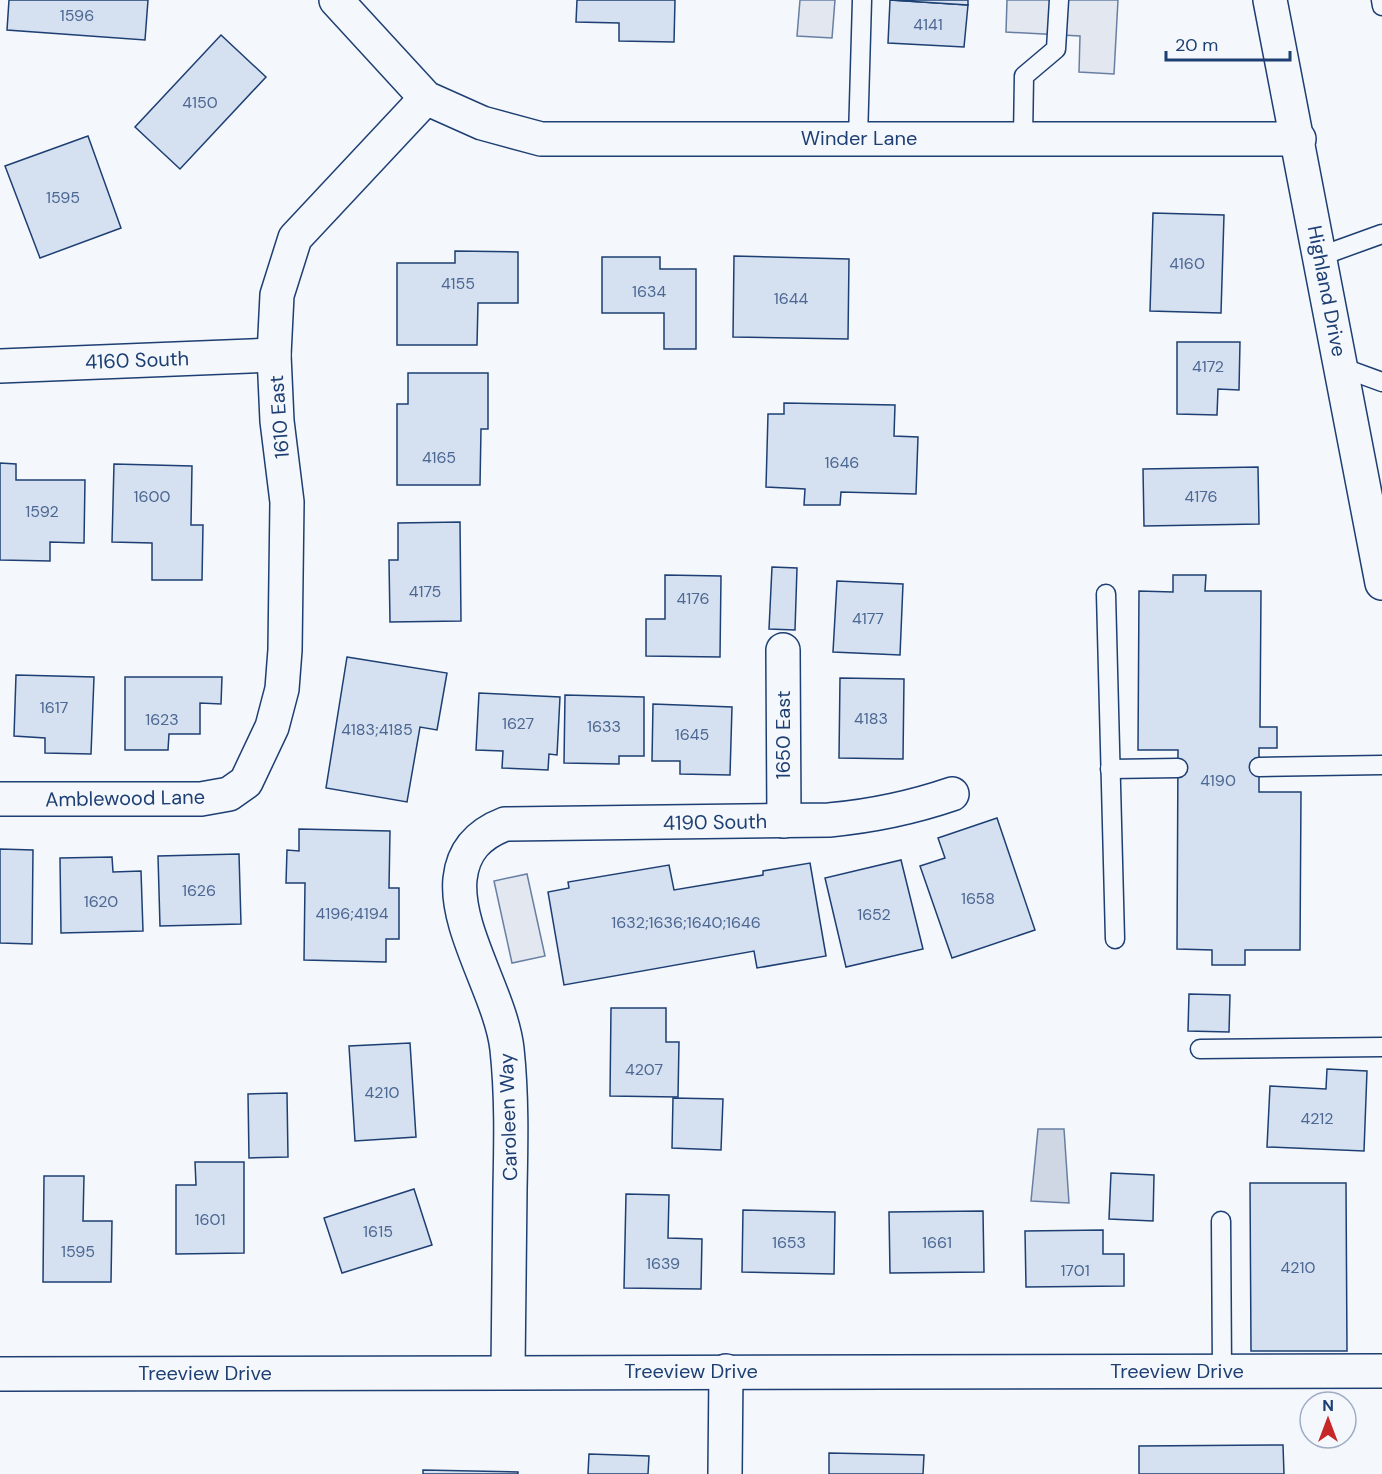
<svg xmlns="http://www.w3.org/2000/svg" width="1382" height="1474" font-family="'DM Sans',sans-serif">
<rect width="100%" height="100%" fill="#f4f7fb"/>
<g fill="#e3e8f0" stroke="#687fa3" stroke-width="1.5">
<path d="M800 0H835L832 38 797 36Z"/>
<path d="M1007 0H1118L1114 74 1079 72 1080 36 1006 32Z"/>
<path d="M527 874 545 956 512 963 494 881Z"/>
</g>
<path fill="#cfd7e4" stroke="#687fa3" stroke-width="1.5" d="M1038 1129H1064L1069 1203 1031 1201Z"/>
<g fill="#d5e0f0" stroke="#1d3f73" stroke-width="1.5">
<path d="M9 0H148L145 40 7 30Z"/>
<path d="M577 0H675L674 42 619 41V23L576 22Z"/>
<path d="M890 0 968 5 964 47 888 43Z"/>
<path d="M890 0H968V5Z"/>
<path d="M221 35 266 77 180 169 135 127Z"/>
<path d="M88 136 121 228 40 258 5 166Z"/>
<path d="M1153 213 1224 215 1221 313 1150 311Z"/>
<path d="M455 251 518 252V303H478L477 345H397V263H455Z"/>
<path d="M734 256 849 259 848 339 733 337Z"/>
<path d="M602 257H660V269H696V349H664V313H602Z"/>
<path d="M1177 342H1240L1239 390 1218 389 1217 415 1177 414Z"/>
<path d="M408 373H488V429H481L480 485H397V404H408Z"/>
<path d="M784 403 895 405 894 436 918 437 916 494 841 492 840 505H804L805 489 766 487 768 414H784Z"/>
<path d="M0 463 16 464V480H85L84 543 50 542V561L0 560Z"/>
<path d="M114 464 192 466 191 525H203L202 580H152V543L112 542Z"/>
<path d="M1258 467 1259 524 1144 526 1143 469Z"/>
<path d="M460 522 461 621 390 622 389 560H398V523Z"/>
<path d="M772 567 797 568 795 630 769 629Z"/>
<path d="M665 575 721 576 720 657 646 656V619H665Z"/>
<path d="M1173 575H1206L1205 591H1261L1260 727H1277V748H1259V792H1301L1300 950H1245V965H1212V950L1177 949 1178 750H1138L1139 591 1173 592Z"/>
<path d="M837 581 903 584 900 655 833 652Z"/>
<path d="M347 657 447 673 437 730 420 727 407 802 326 788Z"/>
<path d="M16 675 94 677 91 754 45 753V738L14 736Z"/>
<path d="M125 677H222L221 704 200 703V734H169L168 750H125Z"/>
<path d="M840 678 904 679 903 759 839 758Z"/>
<path d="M479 693 560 697 557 755 549 754 548 770 502 768 503 751 476 750Z"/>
<path d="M565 695 644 697V756H619V764L564 763Z"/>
<path d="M653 704 732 707 730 775 680 774V761H652Z"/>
<path d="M997 818 1035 930 952 958 920 866 945 858 938 838Z"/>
<path d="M299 829 390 831 389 888H399V939H386V962L304 960 305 883H286L287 850 299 851Z"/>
<path d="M0 849 33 850 32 944 0 943Z"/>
<path d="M239 854 241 924 160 926 158 856Z"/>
<path d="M112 857 113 872 141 871 143 931 61 933 60 858Z"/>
<path d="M901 860 923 949 846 967 825 878Z"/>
<path d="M810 863 826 956 757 968 754 951 564 985 548 892 569 888 568 882 669 865 674 890 763 875V871Z"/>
<path d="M1189 994 1230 995 1229 1032 1188 1031Z"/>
<path d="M611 1008H666V1042H679L678 1097 610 1096Z"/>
<path d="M410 1043 416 1137 355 1141 349 1046Z"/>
<path d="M1327 1069 1367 1071 1364 1151 1267 1147 1270 1086 1326 1089Z"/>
<path d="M287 1093 288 1157 249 1158 248 1094Z"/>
<path d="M673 1098 723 1099 721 1150 672 1148Z"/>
<path d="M195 1162H244V1253L176 1254V1185H196Z"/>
<path d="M1111 1173 1154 1175 1153 1221 1109 1219Z"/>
<path d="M44 1176H84L83 1221H112L111 1282H43Z"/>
<path d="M1250 1183H1346L1347 1351H1251Z"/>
<path d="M414 1189 432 1245 342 1273 324 1218Z"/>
<path d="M626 1194 669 1195 668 1238 702 1239 701 1289 624 1288Z"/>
<path d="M743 1210 835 1212 834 1274 742 1272Z"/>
<path d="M983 1211 984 1272 890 1273 889 1212Z"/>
<path d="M1103 1230V1254H1124V1286L1026 1287 1025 1231Z"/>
<path d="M1283 1445 1284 1474H1139V1446Z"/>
<path d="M829 1453 924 1455 923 1474H829Z"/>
<path d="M589 1454 649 1456 648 1474H588Z"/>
<path d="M423 1470 518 1472V1474H423Z"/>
</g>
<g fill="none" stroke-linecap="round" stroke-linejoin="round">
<defs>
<g id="service">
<path d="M1381 0 1382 6"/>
<path d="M858 138 862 0"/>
<path d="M1023 138 1024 76 1056 49 1059 0"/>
<path d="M1321 256 1382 234"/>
<path d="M1341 367 1382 382"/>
<path d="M1106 594 1115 939"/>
<path d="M1259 767 1382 765"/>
<path d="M1110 769 1178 768"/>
<path d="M1200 1049 1382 1047"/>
<path d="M1221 1221 1222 1371"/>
</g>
<g id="minor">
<path d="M336 0 426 98 482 123 541 139H1299"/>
<path d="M0 366 274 355"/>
<path d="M783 650 784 821"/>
<path d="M0 799H201L229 794 246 782 272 727 282 689 285 650 287 502 277 421 274 355 277 295 295 238 426 98"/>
<path d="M508 1371C509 1311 509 1250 510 1189 511 1142 512 1096 507 1049 501 996 455 930 460 879 463 850 479 834 505 824L829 820C872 816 911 808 952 794"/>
<path d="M0 1374 1382 1371"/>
<path d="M725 1474 726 1371"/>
</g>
<path id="secondary" d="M1270 0 1382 583"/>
</defs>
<use href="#service" stroke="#1d3f73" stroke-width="21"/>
<use href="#minor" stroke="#1d3f73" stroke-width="36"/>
<use href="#secondary" stroke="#1d3f73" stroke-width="36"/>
<use href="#service" stroke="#f4f7fb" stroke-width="18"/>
<use href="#minor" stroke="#f4f7fb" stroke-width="33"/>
<use href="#secondary" stroke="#f4f7fb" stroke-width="33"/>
</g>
<g text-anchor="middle" stroke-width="4.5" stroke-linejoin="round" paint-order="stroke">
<g font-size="16" fill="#4b6792">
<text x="77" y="21">1596</text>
<text x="928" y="30">4141</text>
<text x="200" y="108">4150</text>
<text x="63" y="203">1595</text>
<text x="1187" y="269">4160</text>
<text x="458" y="289">4155</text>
<text x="649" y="297">1634</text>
<text x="791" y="304">1644</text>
<text x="1208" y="372">4172</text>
<text x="439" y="463">4165</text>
<text x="842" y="468">1646</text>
<text x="152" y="502">1600</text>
<text x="1201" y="502">4176</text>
<text x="42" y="517">1592</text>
<text x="425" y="597">4175</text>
<text x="693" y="604">4176</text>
<text x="868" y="624">4177</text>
<text x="54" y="713">1617</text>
<text x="871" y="724">4183</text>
<text x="162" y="725">1623</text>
<text x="518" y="729">1627</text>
<text x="604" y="732">1633</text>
<text x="377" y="735">4183;4185</text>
<text x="692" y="740">1645</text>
<text x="1218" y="786">4190</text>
<text x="199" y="896">1626</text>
<text x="978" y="904">1658</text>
<text x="101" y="907">1620</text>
<text x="352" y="919">4196;4194</text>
<text x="874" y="920">1652</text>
<text x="686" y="928">1632;1636;1640;1646</text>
<text x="644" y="1075">4207</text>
<text x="382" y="1098">4210</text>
<text x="1317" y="1124">4212</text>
<text x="210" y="1225">1601</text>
<text x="378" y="1237">1615</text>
<text x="789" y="1248">1653</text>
<text x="937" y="1248">1661</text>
<text x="78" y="1257">1595</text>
<text x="663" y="1269">1639</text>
<text x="1298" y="1273">4210</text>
<text x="1075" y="1276">1701</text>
</g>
<g font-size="20" fill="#1d3f73" stroke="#f4f7fb">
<text x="859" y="145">Winder Lane</text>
<text transform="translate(1327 291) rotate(79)" y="7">Highland Drive</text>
<text transform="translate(137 360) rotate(-2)" y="7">4160 South</text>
<text transform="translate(279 417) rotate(-94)" y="7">1610 East</text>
<text transform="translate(783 735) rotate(-90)" y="7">1650 East</text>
<text transform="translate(125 798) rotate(-1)" y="7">Amblewood Lane</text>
<text transform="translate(715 822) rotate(-1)" y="7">4190 South</text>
<text transform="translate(508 1117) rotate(-92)" y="7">Caroleen Way</text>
<text x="691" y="1378">Treeview Drive</text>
<text x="1177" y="1378">Treeview Drive</text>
<text x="205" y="1380">Treeview Drive</text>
</g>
</g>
<g transform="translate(1328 1420)"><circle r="28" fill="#f4f7fb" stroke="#9eadc5" stroke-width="1.5"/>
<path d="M0-4.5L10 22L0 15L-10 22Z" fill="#c62828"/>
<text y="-9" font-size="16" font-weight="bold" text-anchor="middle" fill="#1d3f73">N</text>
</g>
<path d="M1166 51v9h124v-9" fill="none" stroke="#1d3f73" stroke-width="3"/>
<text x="1175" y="51" font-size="18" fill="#1d3f73" stroke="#f4f7fb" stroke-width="4.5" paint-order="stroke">20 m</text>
</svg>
